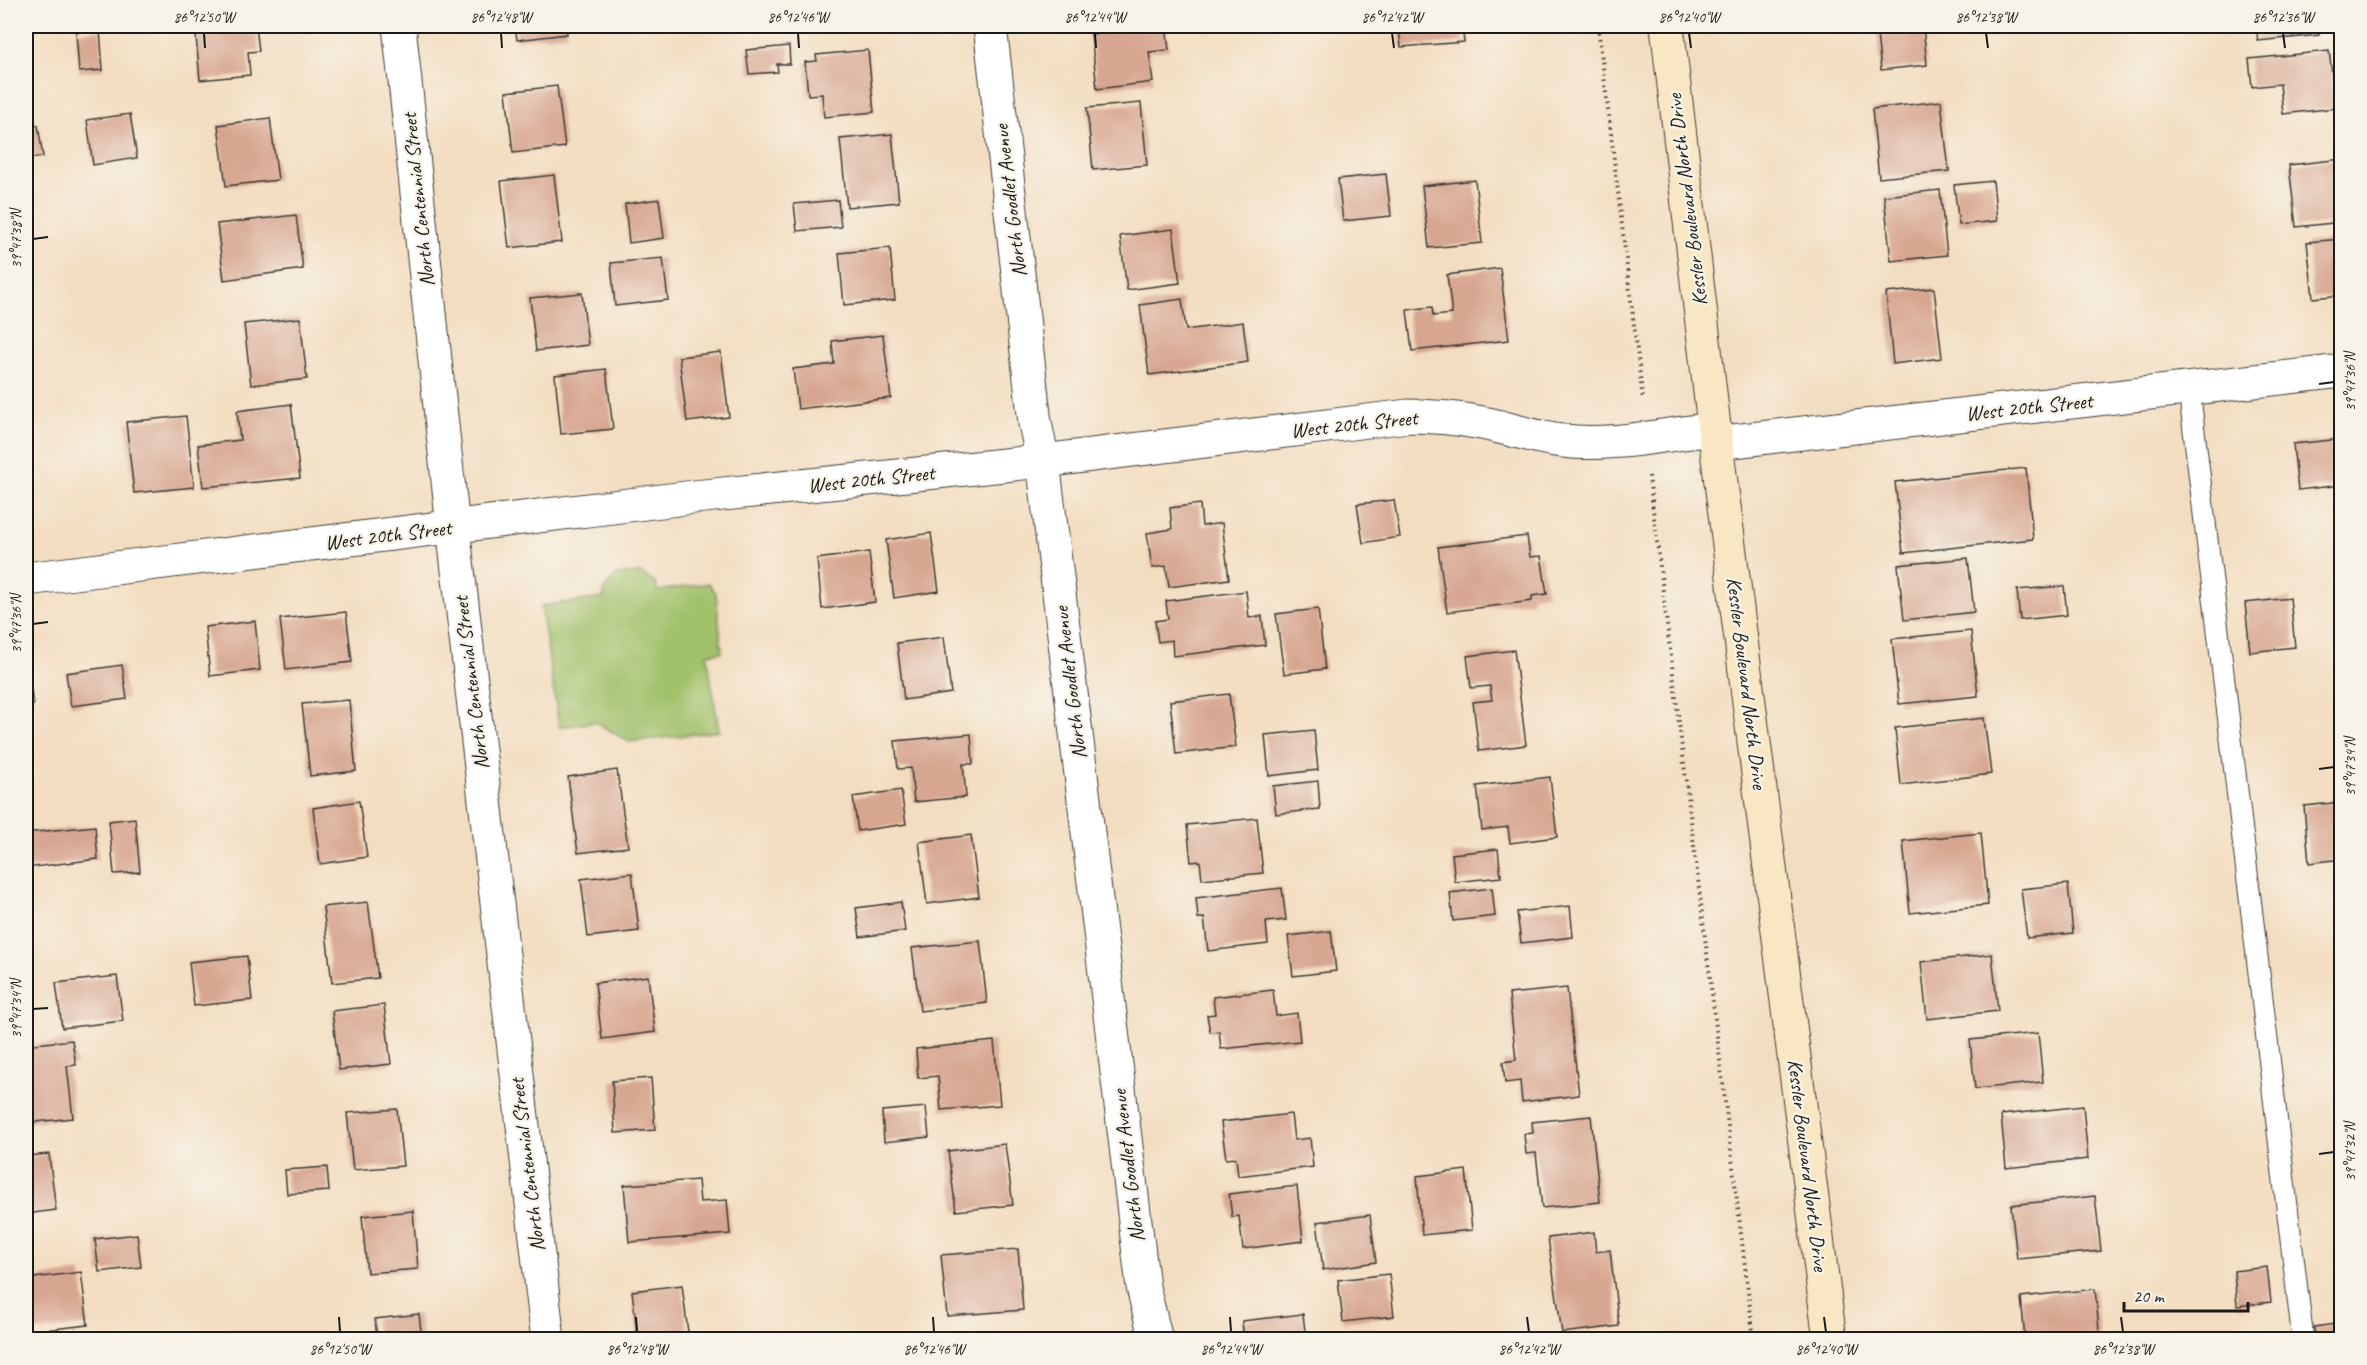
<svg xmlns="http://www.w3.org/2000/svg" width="2367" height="1365" font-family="Caveat,sans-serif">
<rect width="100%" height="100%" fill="#f7f3e8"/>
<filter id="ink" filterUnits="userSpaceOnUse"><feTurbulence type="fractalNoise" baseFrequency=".0167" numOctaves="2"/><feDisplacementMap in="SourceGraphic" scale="12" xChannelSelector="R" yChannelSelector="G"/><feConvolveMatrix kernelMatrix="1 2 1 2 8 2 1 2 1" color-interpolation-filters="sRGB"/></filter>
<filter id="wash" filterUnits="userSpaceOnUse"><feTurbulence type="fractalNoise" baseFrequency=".008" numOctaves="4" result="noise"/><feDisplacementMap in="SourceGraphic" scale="24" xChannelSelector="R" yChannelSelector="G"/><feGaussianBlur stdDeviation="1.35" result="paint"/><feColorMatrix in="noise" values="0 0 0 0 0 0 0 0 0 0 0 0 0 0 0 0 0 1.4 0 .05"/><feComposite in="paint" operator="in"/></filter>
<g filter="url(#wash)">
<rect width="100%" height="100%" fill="#f3ddc0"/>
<path fill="#a1c16a" stroke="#5e6e43" stroke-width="1.5" d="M641 573 655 583 658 591 708 583 716 593 722 652 707 654 719 731 629 742 596 722 559 727 541 606 604 598V589L617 575Z"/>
<g id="blocks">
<g fill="#d7a690">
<path d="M195 26H256L259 51 248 52 250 75 200 80Z"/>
<path d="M515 26H566L567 34 517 40Z"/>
<path d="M785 26H835V27L785 33Z"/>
<path d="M1166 26 1169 50 1149 52 1153 82 1097 89 1091 34Z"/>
<path d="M1399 26H1462L1464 42 1401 47Z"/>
<path d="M1876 26H1923L1927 65 1881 70Z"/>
<path d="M2256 26H2318L2319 35 2258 41Z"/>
<path d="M100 30 103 70 79 72 76 32Z"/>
<path d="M789 46 790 64H777L778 72 749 74 746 50Z"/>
<path d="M868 50 874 112 824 117 822 94 808 95 805 62 817 61 816 55Z"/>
<path d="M2329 51 2336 108 2283 114 2280 84 2252 87 2249 59Z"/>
<path d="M557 86 565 147 513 153 506 92Z"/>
<path d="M1941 101 1949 171 1879 178 1872 109Z"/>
<path d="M1141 103 1147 165 1093 170 1087 108Z"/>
<path d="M130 114 137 158 93 165 87 120Z"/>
<path d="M270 118 278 180 226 186 218 125Z"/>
<path d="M38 125 43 157 26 159V126Z"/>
<path d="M892 134 899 202 847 207 840 139Z"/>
<path d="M2342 159V222L2296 227 2289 165Z"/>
<path d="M1386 174 1391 216 1343 221 1338 179Z"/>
<path d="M554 175 562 242 509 248 501 181Z"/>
<path d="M1475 180 1482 243 1429 248 1422 186Z"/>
<path d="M1993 181 1997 221 1959 225 1954 185Z"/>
<path d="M1940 190 1947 255 1891 261 1884 196Z"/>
<path d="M659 199 664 238 629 243 625 204Z"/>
<path d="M838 200 841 227 797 231 794 204Z"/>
<path d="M296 215 303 269 224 280 217 224Z"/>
<path d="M1173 229 1180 283 1127 290 1120 236Z"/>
<path d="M2342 239V295L2313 298 2307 242Z"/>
<path d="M890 248 895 300 844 305 839 253Z"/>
<path d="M663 258 668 300 615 306 611 263Z"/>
<path d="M1500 268 1509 340 1412 351 1407 310 1432 307 1433 316 1452 314 1447 275Z"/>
<path d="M1934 288 1942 358 1893 364 1886 293Z"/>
<path d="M582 293 588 345 536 351 530 298Z"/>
<path d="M1182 299 1186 330 1243 322 1248 362 1149 375 1140 305Z"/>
<path d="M300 318 307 379 251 385 244 324Z"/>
<path d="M883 335 891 398 798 409 793 369 834 364 832 341Z"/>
<path d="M721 352 729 417 687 422 679 357Z"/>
<path d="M606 369 613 429 561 434 555 375Z"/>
<path d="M291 404 300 478 203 487 198 445 240 440 237 411Z"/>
<path d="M186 416 194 487 134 493 126 422Z"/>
<path d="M2342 439V485L2298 490 2293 444Z"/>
<path d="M2026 468 2033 539 1903 553 1895 482Z"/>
<path d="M1394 500 1400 537 1363 543 1357 504Z"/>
<path d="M1200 504 1202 526 1222 523 1229 579 1169 587 1166 566 1152 568 1147 533 1172 529 1170 508Z"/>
<path d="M931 533 939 591 894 598 886 540Z"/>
<path d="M1527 536 1530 557 1541 556 1547 594 1532 596V601L1447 612 1438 547Z"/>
<path d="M869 552 875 602 822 609 817 559Z"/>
<path d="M1968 558 1974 612 1904 620 1898 565Z"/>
<path d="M2064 586 2067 615 2020 620 2017 590Z"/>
<path d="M1246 591 1249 618 1262 616 1265 645 1173 656 1172 640 1158 642 1155 621 1168 619 1166 601Z"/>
<path d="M2290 598 2295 647 2250 652 2245 603Z"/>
<path d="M1318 609 1325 669 1284 674 1276 614Z"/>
<path d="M346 612 352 662 286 670 280 619Z"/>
<path d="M255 621 260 670 210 676 205 627Z"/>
<path d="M1971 631 1978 696 1899 704 1892 639Z"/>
<path d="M944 637 951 693 904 700 897 643Z"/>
<path d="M1514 650 1526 745 1479 751 1473 702 1492 700 1490 686 1471 688 1467 656Z"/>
<path d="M26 655 33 705 26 706Z"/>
<path d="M122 665 127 699 71 706 66 673Z"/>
<path d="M1229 694 1236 747 1176 754 1170 701Z"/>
<path d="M349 700 356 771 310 776 302 704Z"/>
<path d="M1984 718 1991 774 1901 785 1895 728Z"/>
<path d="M1314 730 1318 770 1269 776 1265 735Z"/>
<path d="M971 734 973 764H963L966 797 914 802 911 768 898 769 895 741Z"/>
<path d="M617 770 628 847 578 853 568 777Z"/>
<path d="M1550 777 1557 837 1510 843 1508 827 1482 830 1477 786Z"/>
<path d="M1318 781 1320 809 1276 814 1273 786Z"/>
<path d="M901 790 906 824 858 831 853 797Z"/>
<path d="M359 801 367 857 320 864 313 808Z"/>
<path d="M2342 802V859L2309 863 2304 806Z"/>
<path d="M135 818 140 872 114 874 109 821Z"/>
<path d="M1257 818 1263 873 1202 879 1200 861 1191 862 1187 825Z"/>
<path d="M95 826 98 859 26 868V833Z"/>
<path d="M1981 833 1988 905 1910 913 1903 841Z"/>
<path d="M971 835 979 897 927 904 919 842Z"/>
<path d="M1498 849 1501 877 1455 882 1452 854Z"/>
<path d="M632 873 639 931 588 937 581 879Z"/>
<path d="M2068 884 2073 933 2027 938 2021 889Z"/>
<path d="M1282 888 1286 920 1266 922 1268 944 1208 951 1204 918H1198L1196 898Z"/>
<path d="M1492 888 1495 916 1453 921 1450 893Z"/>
<path d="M368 902 378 978 332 983 323 907Z"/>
<path d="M901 902 905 931 860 937 856 908Z"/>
<path d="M1570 906 1573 937 1521 943 1517 912Z"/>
<path d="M1331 931 1336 971 1293 976 1288 936Z"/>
<path d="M980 941 987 1003 920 1011 912 948Z"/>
<path d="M1992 954 1998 1011 1927 1019 1921 962Z"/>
<path d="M247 956 252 1000 194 1006 189 962Z"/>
<path d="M117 976 123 1021 62 1028 56 983Z"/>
<path d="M648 976 655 1032 602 1039 595 983Z"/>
<path d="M1567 988 1579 1095 1522 1102 1520 1081 1505 1083 1503 1062 1516 1060 1509 994Z"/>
<path d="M1273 990 1276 1016 1297 1013 1300 1041 1221 1049 1219 1031 1210 1032 1207 1015 1215 1014 1213 997Z"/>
<path d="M384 1005 391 1064 339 1070 332 1011Z"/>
<path d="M2038 1033 2043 1082 1975 1089 1970 1040Z"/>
<path d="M72 1040 76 1065 67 1066 73 1118 26 1123V1045Z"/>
<path d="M994 1041 1000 1105 941 1110 938 1076 918 1078 916 1049Z"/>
<path d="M651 1078 655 1130 615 1133 612 1081Z"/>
<path d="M2083 1106 2088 1159 2006 1168 2001 1115Z"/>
<path d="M926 1107 929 1137 884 1142 882 1111Z"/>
<path d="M397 1109 403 1166 353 1170 347 1113Z"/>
<path d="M1291 1114 1294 1140 1310 1138 1313 1167 1238 1176 1236 1158 1226 1159 1221 1122Z"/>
<path d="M1591 1116 1600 1202 1542 1208 1536 1153 1526 1154 1524 1134 1533 1133 1532 1122Z"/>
<path d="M1005 1144 1013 1205 956 1211 948 1151Z"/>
<path d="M49 1154 56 1210 26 1214V1156Z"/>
<path d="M327 1167 329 1191 287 1194 285 1170Z"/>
<path d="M1466 1170 1472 1230 1422 1235 1417 1176Z"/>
<path d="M698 1180 700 1202 727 1200 730 1234 629 1242 624 1185Z"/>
<path d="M1297 1186 1303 1241 1243 1249 1239 1216 1232 1217 1229 1194Z"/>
<path d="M2095 1196 2101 1251 2017 1259 2011 1205Z"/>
<path d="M413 1211 418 1269 367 1273 362 1216Z"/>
<path d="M1370 1215 1376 1262 1323 1270 1317 1222Z"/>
<path d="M1594 1232 1596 1252 1610 1250 1619 1326 1562 1333 1548 1238Z"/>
<path d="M137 1234 141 1267 99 1272 95 1239Z"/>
<path d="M1018 1249 1023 1310 947 1316 941 1255Z"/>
<path d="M2267 1267 2271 1302 2237 1306 2234 1271Z"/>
<path d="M81 1272 88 1325 26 1332V1279Z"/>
<path d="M1389 1274 1394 1316 1343 1322 1338 1280Z"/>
<path d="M682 1285 689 1340H638L632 1291Z"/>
<path d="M2095 1289 2100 1340H2025L2021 1297Z"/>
<path d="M419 1314 422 1340H377L375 1319Z"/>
<path d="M1303 1314 1306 1340H1244L1242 1321Z"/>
<path d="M2342 1323V1340H2315L2314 1327Z"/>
</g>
</g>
</g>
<g filter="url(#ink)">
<use href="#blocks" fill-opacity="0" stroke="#3c3935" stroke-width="1.5"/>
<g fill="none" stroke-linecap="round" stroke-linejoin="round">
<defs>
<path id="lane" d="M2189 389 2303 1340"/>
<g id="street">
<path d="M399 26 453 527 548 1340"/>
<path d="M990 26 1035 423 1043 461 1143 1287 1156 1340"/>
<path d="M1716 443 2342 371"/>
<path d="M26 579 694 497 1043 461 1408 416C1433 416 1457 418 1482 423 1509 428 1535 438 1563 441 1612 447 1666 434 1715 429"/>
</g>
<path id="secondary" d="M1667 26 1716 443 1830 1340"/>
</defs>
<use href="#lane" stroke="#3c3935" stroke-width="23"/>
<use href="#street" stroke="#3c3935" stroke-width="35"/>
<use href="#secondary" stroke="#3c3935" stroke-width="35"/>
<g stroke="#3c3935" stroke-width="4" stroke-dasharray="1.5 4.5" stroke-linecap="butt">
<path d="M1598 26 1643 400"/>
<path d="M1649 476 1754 1340"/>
</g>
<use href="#lane" stroke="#fff" stroke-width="21"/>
<use href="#street" stroke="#fff" stroke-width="33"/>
<use href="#secondary" stroke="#f9e7c3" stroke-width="33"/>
</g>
</g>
<path fill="none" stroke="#1c1c1c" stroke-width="2" d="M204 33 205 48M501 33 502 48M798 33 799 48M1095 33 1096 48M1392 33 1394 48M1689 33 1691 48M1986 33 1988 48M2283 33 2285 48M33 239 48 237M2319 384 2334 382M33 624 48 622M2319 769 2334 767M33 1009 48 1008M2319 1154 2334 1152M339 1317 340 1332M636 1317 637 1332M933 1317 934 1332M1230 1317 1231 1332M1527 1317 1529 1332M1824 1317 1826 1332M2121 1317 2123 1332"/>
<g text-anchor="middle" stroke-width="4.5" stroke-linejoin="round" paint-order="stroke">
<g font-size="21" fill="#1c1c1c" stroke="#f7f3e8">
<text transform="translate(418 200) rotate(-96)" y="7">North Centennial Street</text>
<text transform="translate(1687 200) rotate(-97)" y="7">Kessler Boulevard North Drive</text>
<text transform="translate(1010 201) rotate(-97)" y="7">North Goodlet Avenue</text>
<text transform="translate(2029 407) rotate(-6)" y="7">West 20th Street</text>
<text transform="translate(1354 424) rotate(-6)" y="7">West 20th Street</text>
<text transform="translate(871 479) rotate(-6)" y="7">West 20th Street</text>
<text transform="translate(388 535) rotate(-7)" y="7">West 20th Street</text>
<text transform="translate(471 683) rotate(-97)" y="7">North Centennial Street</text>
<text transform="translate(1070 683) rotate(-97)" y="7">North Goodlet Avenue</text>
<text transform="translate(1747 683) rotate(83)" y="7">Kessler Boulevard North Drive</text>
<text transform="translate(527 1165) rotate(-97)" y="7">North Centennial Street</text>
<text transform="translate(1808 1165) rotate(83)" y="7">Kessler Boulevard North Drive</text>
<text transform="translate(1128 1166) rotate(-97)" y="7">North Goodlet Avenue</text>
</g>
</g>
<rect width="2367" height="1365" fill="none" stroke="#f7f3e8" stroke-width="66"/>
<path d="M2124 1302v9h124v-9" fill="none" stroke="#1c1c1c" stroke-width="3"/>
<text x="2133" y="1302" font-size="18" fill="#1c1c1c" stroke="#f7f3e8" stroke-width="4.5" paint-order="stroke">20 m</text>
<rect x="33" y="33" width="2301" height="1299" fill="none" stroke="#1c1c1c" stroke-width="2"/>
<g font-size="15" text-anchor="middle" fill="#1c1c1c">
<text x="204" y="22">86°12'50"W</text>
<text x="501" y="22">86°12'48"W</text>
<text x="798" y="22">86°12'46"W</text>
<text x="1095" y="22">86°12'44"W</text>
<text x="1392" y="22">86°12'42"W</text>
<text x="1689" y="22">86°12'40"W</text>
<text x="1986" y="22">86°12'38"W</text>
<text x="2283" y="22">86°12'36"W</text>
<text transform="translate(16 239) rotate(-90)" y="5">39°47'38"N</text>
<text transform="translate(2350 382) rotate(-90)" y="5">39°47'36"N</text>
<text transform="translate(16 624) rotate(-90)" y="5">39°47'36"N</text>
<text transform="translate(2350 767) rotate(-90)" y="5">39°47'34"N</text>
<text transform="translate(16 1009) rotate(-90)" y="5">39°47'34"N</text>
<text transform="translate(2350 1152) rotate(-90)" y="5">39°47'32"N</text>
<text x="340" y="1354">86°12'50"W</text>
<text x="637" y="1354">86°12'48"W</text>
<text x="934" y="1354">86°12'46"W</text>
<text x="1231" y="1354">86°12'44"W</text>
<text x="1529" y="1354">86°12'42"W</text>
<text x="1826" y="1354">86°12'40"W</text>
<text x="2123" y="1354">86°12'38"W</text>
</g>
</svg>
